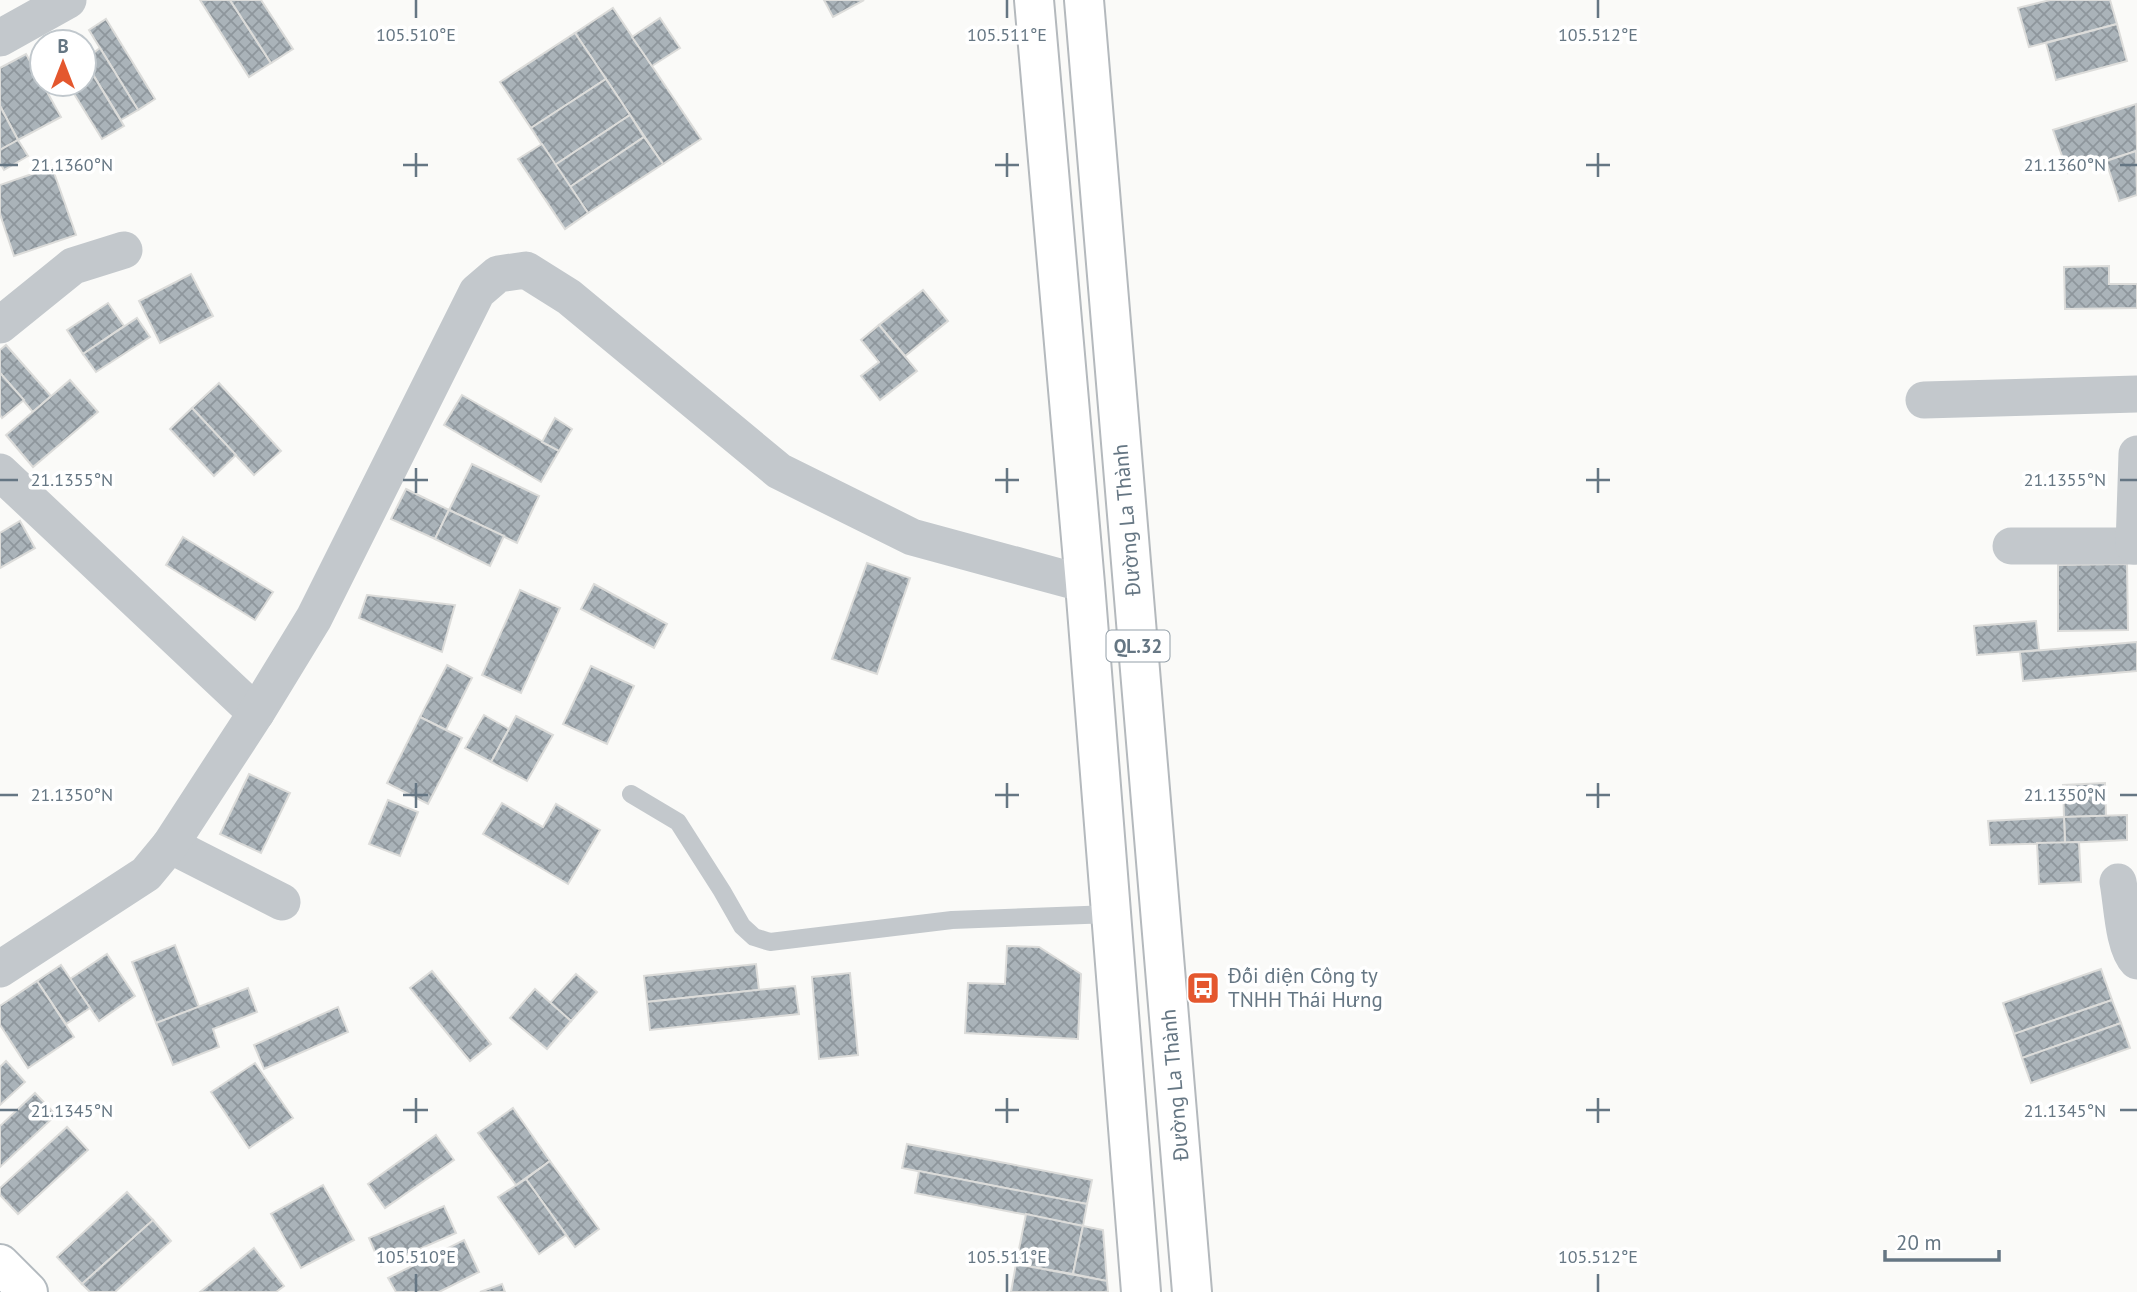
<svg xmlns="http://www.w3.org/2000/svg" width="2137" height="1292" font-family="'PT Sans',sans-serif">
<defs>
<pattern id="building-cross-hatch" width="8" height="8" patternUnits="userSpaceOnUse" patternTransform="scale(1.75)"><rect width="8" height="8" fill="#aab3b9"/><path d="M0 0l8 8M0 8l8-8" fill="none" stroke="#8e969c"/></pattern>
</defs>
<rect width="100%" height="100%" fill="#fafaf8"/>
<g fill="url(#building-cross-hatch)" stroke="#dcdcda" stroke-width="2">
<path d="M200 0H230L271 63 249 77Z"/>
<path d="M230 0H261L293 49 271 63Z"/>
<path d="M824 0H864L833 17Z"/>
<path d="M2050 0H2110L2117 24 2029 47 2018 8Z"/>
<path d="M613 8 701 139 663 164 575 33Z"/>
<path d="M660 18 680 48 652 66 632 37Z"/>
<path d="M106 19 155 99 138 110 89 30Z"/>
<path d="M2117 24 2127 61 2056 80 2046 43Z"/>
<path d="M575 33 606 79 531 128 500 82Z"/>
<path d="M100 48 138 110 121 120 84 60Z"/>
<path d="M26 54 61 117 18 140 0 106V68Z"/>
<path d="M84 60 124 126 102 139 68 84H84Z"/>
<path d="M606 79 630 115 555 165 531 128Z"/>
<path d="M2136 104 2137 151 2068 173 2053 130Z"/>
<path d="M0 106 18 140 0 150Z"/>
<path d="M630 115 644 137 570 187 555 165Z"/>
<path d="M644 137 663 164 588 213 570 187Z"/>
<path d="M18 140 28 156 4 170 0 163V150Z"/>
<path d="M542 144 588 213 565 229 518 159Z"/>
<path d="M2136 151 2137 195 2119 201 2106 161Z"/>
<path d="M52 167 76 235 14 256 0 214V185Z"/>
<path d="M2109 266V284H2137V308L2065 309 2064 267Z"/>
<path d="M191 274 213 316 160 343 139 301Z"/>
<path d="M923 290 948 321 905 356 879 325Z"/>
<path d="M108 303 124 326 83 354 67 330Z"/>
<path d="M137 318 150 337 96 372 83 354Z"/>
<path d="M879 325 917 371 880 400 861 376 879 362 861 340Z"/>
<path d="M6 345 51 396 33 412 0 373V350Z"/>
<path d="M0 373 24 400 2 418 0 415Z"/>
<path d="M70 380 98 412 33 467 6 435Z"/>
<path d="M219 383 281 451 254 475 192 408Z"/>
<path d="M462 395 559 451 541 482 444 425Z"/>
<path d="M192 408 236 455 214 476 170 429Z"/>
<path d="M555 418 572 429 559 451 542 442Z"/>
<path d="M472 464 539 496 517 543 449 510Z"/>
<path d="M406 489 449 510 435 539 391 519Z"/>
<path d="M449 510 504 536 490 566 435 539Z"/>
<path d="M20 521 35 548 0 568V533Z"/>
<path d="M183 537 273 592 255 620 166 565Z"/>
<path d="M867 563 910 578 877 674 832 659Z"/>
<path d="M2127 564 2128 630 2058 631V565Z"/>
<path d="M594 584 667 624 654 648 581 609Z"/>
<path d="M520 590 560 608 521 693 482 675Z"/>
<path d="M367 595 455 605 442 652 359 618Z"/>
<path d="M2036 621 2039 650 1977 655 1974 626Z"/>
<path d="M2137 642V671L2023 681 2020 652Z"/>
<path d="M447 665 472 678 446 730 420 717Z"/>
<path d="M591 666 634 686 607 744 563 724Z"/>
<path d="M484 715 509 729 491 762 465 748Z"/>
<path d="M516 716 553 735 527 781 491 762Z"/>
<path d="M420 717 462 738 428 804 387 783Z"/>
<path d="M249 774 290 793 261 853 220 834Z"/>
<path d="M2105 783 2106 816 2064 817 2063 785Z"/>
<path d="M388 800 418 812 400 856 369 844Z"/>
<path d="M502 803 543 827 556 804 600 830 568 884 483 834Z"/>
<path d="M2127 815V840L2065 843 2064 817Z"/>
<path d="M2064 817 2065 843 1990 845 1988 821Z"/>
<path d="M2079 842 2081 882 2039 884 2037 843Z"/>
<path d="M175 945 199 1007 156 1023 132 962Z"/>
<path d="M1007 946 1039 947 1081 974 1078 1039 965 1033 968 983 1005 984Z"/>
<path d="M107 954 135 996 99 1021 70 979Z"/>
<path d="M756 964 759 990 647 1002 644 976Z"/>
<path d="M61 965 90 1008 66 1024 37 981Z"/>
<path d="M2101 969 2112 1000 2014 1034 2003 1003Z"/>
<path d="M432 971 491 1044 470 1061 410 988Z"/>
<path d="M850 973 858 1055 819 1059 812 977Z"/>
<path d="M576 974 597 992 571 1021 550 1003Z"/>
<path d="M37 981 74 1037 28 1068 0 1025V1006Z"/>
<path d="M795 986 799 1014 650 1030 647 1002Z"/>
<path d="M248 988 257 1012 213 1029 219 1047 173 1065 156 1023Z"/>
<path d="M535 989 571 1021 547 1049 510 1018Z"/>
<path d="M2112 1000 2121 1023 2022 1058 2014 1034Z"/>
<path d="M338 1007 348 1032 264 1069 254 1045Z"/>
<path d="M2121 1023 2130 1048 2031 1083 2022 1058Z"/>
<path d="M6 1061 25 1082 0 1105V1067Z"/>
<path d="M255 1063 293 1118 249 1148 211 1092Z"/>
<path d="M35 1093 56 1115 0 1167V1126Z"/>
<path d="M513 1108 550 1161 516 1185 478 1133Z"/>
<path d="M67 1127 88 1150 18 1214 0 1195V1188Z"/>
<path d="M436 1135 454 1160 385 1208 368 1184Z"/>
<path d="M907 1144 1092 1180 1087 1204 902 1168Z"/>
<path d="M550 1161 599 1229 575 1247 526 1179Z"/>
<path d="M919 1171 1087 1204 1083 1226 915 1193Z"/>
<path d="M526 1179 566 1235 539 1254 498 1197Z"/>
<path d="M323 1185 354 1240 301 1268 271 1214Z"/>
<path d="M127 1192 153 1220 82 1284 57 1257Z"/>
<path d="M444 1206 456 1233 381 1266 369 1238Z"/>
<path d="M1026 1214 1083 1226 1073 1274 1016 1264Z"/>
<path d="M153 1220 171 1241 115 1292H90L82 1284Z"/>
<path d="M1083 1226 1103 1230 1107 1281 1073 1274Z"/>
<path d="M464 1240 479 1272 439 1292H396L388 1278Z"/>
<path d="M254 1248 284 1286 276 1292H200Z"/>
<path d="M1016 1264 1107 1281 1108 1292H1011Z"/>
<path d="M502 1284 505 1292H480Z"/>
</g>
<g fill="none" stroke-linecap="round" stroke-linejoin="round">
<defs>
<path id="secondary" d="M0 1264 28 1292"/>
<g id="trunk">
<path d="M1034 0 1085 584 1141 1292"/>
<path d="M1084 0 1192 1292"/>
</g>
</defs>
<use href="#secondary" stroke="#b3babf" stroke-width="42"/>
<use href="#trunk" stroke="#b4b9bd" stroke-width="42"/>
<path stroke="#c3c8cc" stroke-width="18" d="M631 794 678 822 722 891 742 926 754 937 770 942 952 920 1112 914"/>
<g stroke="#c3c8cc" stroke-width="37">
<path d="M0 38 68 0"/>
<path d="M0 325 73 266 124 250"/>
<path d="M1924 400 2137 394"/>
<path d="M0 472 256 713"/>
<path d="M2011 546H2137"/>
<path d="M2134 546 2137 454"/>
<path d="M170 845 282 902"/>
<path d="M2118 882C2122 902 2123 947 2137 961"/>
<path d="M0 969 146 874 170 845 256 713 314 618 477 292 498 274 526 270 569 297 779 471 912 537 1085 584"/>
</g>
<use href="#secondary" stroke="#fff" stroke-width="38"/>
<use href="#trunk" stroke="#fff" stroke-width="38"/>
</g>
<path fill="none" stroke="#657683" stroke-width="2.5" d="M416 0V18M1007 0V18M1598 0V18M416 153V177M1007 153V177M1598 153V177M0 165H18M403 165H428M995 165H1019M1586 165H1610M2120 165H2137M416 468V493M1007 468V493M1598 468V493M0 480H18M403 480H428M995 480H1019M1586 480H1610M2120 480H2137M416 783V808M1007 783V808M1598 783V808M0 795H18M403 795H428M995 795H1019M1586 795H1610M2120 795H2137M416 1098V1123M1007 1098V1123M1598 1098V1123M0 1110H18M403 1110H428M995 1110H1019M1586 1110H1610M2120 1110H2137M416 1274V1292M1007 1274V1292M1598 1274V1292"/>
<defs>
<symbol id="bus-square" viewBox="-11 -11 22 22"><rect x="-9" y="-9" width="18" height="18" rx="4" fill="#e4572e" stroke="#fff"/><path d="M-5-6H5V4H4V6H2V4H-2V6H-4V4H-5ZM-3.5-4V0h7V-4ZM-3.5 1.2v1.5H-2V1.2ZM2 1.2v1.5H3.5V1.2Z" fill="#fff"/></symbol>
</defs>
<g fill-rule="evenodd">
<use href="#bus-square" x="1184" y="969" width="38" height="38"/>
</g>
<g text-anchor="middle" stroke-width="7" stroke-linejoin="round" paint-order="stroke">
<rect fill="#fff" stroke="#939fa8" stroke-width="2" x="1106.5" y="630.5" width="63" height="31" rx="5"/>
<g font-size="19" font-weight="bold" fill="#657683">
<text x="1138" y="653">QL.32</text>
</g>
<g font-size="21" fill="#657683" stroke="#fff">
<text transform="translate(1127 520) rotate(-95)" y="7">Đường La Thành</text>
<text transform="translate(1175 1085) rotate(-95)" y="7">Đường La Thành</text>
</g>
<g font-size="21" fill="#657683" stroke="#fff" text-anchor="start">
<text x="1228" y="983">Đối diện Công ty<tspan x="1228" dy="24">TNHH Thái Hưng</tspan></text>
</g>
</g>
<g font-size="18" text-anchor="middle" fill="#657683" stroke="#fff" stroke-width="7" stroke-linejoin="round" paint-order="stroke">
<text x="416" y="41">105.510°E</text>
<text x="1007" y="41">105.511°E</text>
<text x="1598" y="41">105.512°E</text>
<text x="72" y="171">21.1360°N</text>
<text x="2065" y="171">21.1360°N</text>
<text x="72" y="486">21.1355°N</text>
<text x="2065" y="486">21.1355°N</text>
<text x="72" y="801">21.1350°N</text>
<text x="2065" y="801">21.1350°N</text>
<text x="72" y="1117">21.1345°N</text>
<text x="2065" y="1117">21.1345°N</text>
<text x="416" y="1263">105.510°E</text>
<text x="1007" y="1263">105.511°E</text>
<text x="1598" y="1263">105.512°E</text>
</g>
<g transform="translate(63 63)"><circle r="33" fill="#ffffff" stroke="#c1c8cd" stroke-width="2"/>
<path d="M0-5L12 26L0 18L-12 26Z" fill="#e4572e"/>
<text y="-10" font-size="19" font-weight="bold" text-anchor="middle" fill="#657683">B</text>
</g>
<path d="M1885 1250v10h114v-10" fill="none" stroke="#657683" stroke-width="3.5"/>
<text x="1896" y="1250" font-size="21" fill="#657683" stroke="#ffffff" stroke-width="5" paint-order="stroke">20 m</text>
</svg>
